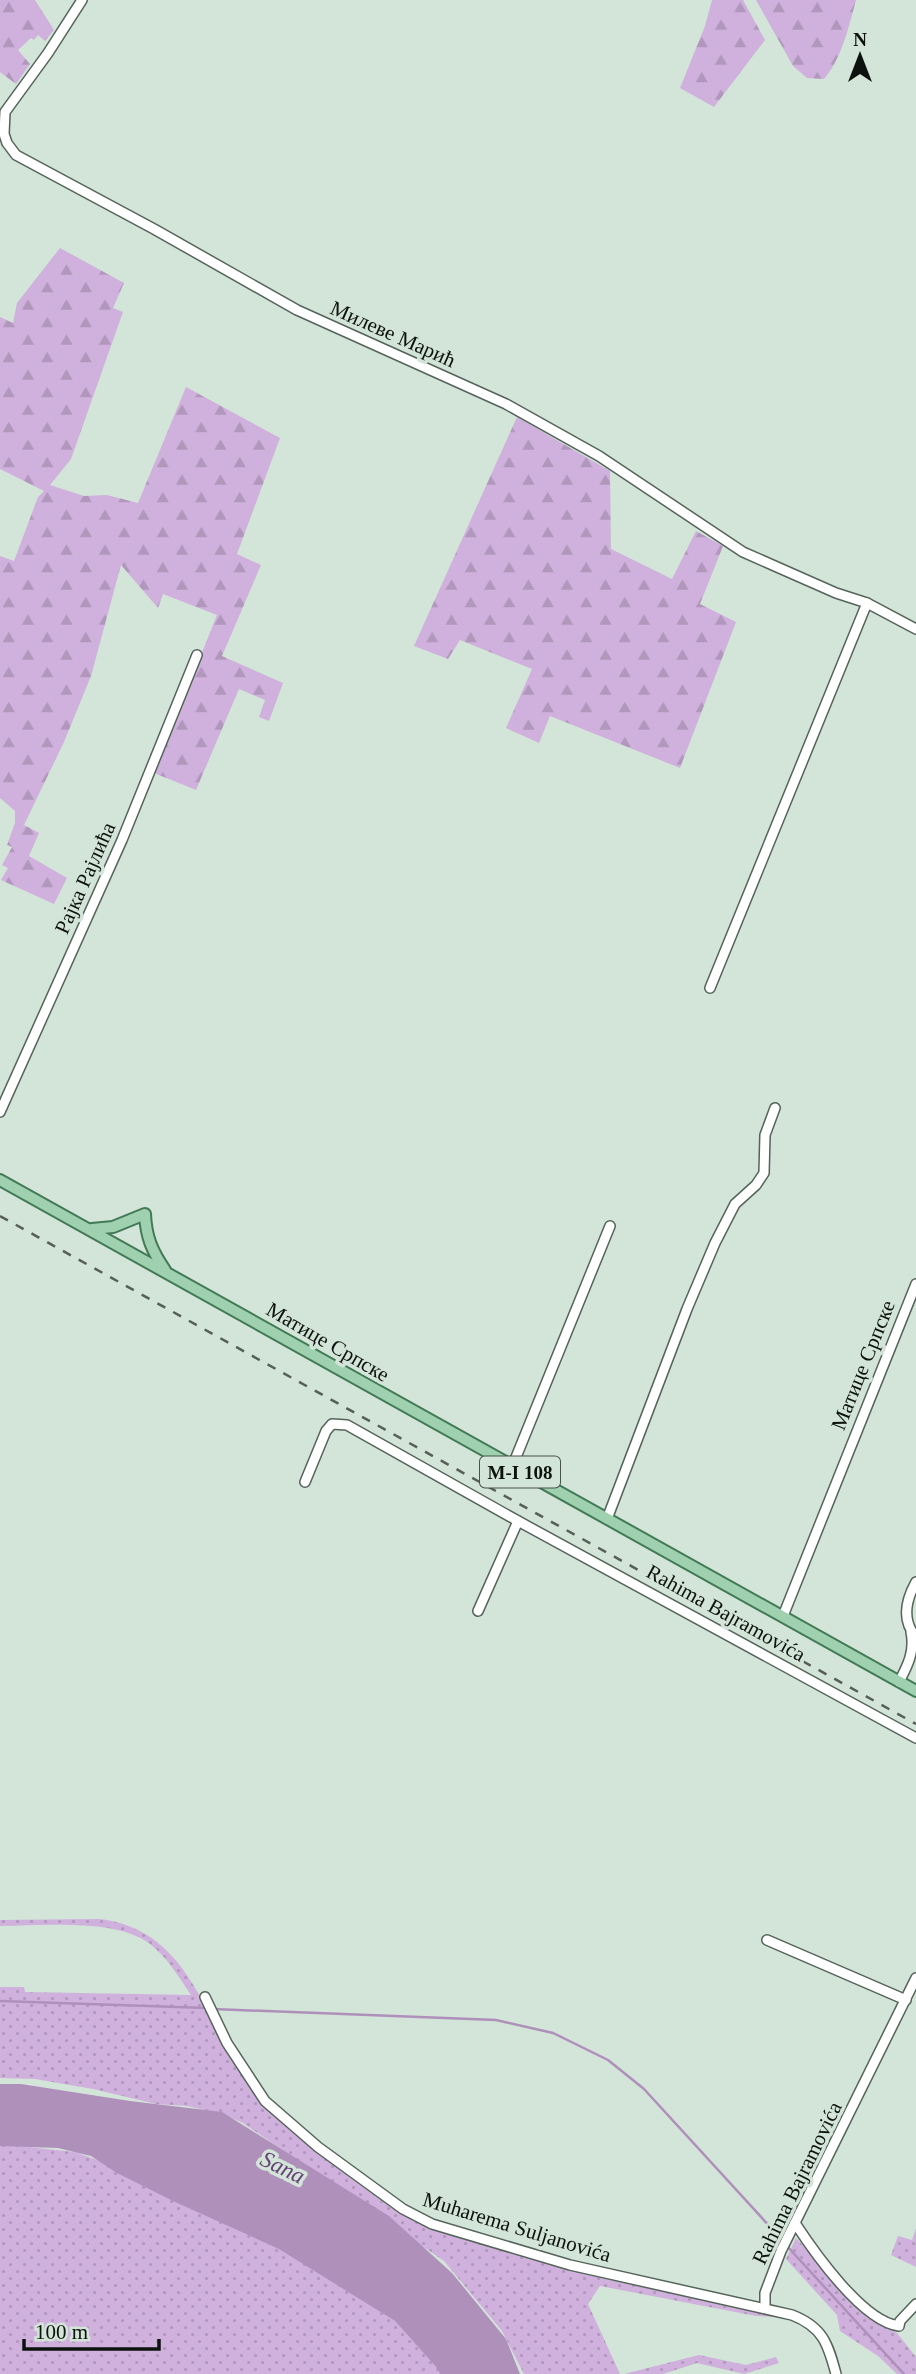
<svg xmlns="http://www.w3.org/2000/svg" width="916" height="2374" font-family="'Times New Roman',serif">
<defs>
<pattern id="grass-dots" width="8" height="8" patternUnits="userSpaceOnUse" patternTransform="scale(1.75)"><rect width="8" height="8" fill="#d0b1dd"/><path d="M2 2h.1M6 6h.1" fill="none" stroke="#b197bc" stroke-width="1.8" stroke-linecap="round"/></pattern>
<pattern id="forest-firs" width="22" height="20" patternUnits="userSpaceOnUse" patternTransform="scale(1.75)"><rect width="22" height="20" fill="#d0b1dd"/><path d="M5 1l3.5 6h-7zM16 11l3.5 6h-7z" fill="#b197bc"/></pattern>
</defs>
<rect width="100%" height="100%" fill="#d3e4d8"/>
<g fill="url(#grass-dots)">
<path d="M99 1919C201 1930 208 2046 268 2109 301 2143 347 2175 385 2203L406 2215 588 2275 779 2317 756 2316 600 2286 588 2304 620 2374H524L502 2331 444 2261 243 2123 222 2114 187 2106 156 2104 93 2089 35 2079 0 2078V1987H24L25 1992 191 1995C179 1977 167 1957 150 1944 116 1918 42 1926 0 1926V1920Z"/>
<path d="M0 2146H19L75 2152 125 2170 282 2249 395 2321 439 2369 441 2374H0Z"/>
<path d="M916 2228V2267L891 2255 898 2236 912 2240Z"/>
<path d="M796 2238 871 2319 897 2333 916 2357V2374H897L878 2356 840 2331 837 2315 786 2259Z"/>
<path d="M699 2355 746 2365 776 2357 779 2363 744 2374 697 2363 663 2374H624Z"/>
</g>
<g fill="url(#forest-firs)">
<path d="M0 0H35L54 30 45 41 38 35 34 40 31 38 18 50 30 64 16 84 0 72Z"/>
<path d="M712 0H743L765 40 714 107 680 88 705 26Z"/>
<path d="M756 0H856C849 26 842 58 824 79L807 78 793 66Z"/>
<path d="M60 248 124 283 113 308 123 312 71 459 50 485 84 496 107 495 138 503 186 387 280 438 237 554 261 565 222 656 283 683 269 721 259 717 265 700 239 689 196 790 154 773 217 615 163 594 158 608 121 565 91 676 64 742 24 825 39 833 29 856 67 878 54 904 1 880 8 868 2 865 12 847 7 845 15 823V811L0 798V556L14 561 38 497 44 491 0 469V317L13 323 17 303Z"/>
<path d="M517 417 610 471 611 549 672 579 696 531 723 546 700 604 736 622 680 768 550 716 539 743 506 728 532 669 460 640 448 659 414 646Z"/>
</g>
<path fill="#af90bb" d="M0 2084H21L130 2101 222 2112 389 2216 452 2273 506 2339 520 2374H440L438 2369 395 2321 279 2249 173 2201 117 2173 91 2156 58 2148 0 2146Z"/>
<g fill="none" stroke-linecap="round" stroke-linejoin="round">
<g stroke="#af90bb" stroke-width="2.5">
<path d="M0 2001 207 2008"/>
<path d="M213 2009 496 2020 553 2033 608 2060 644 2089 783 2241"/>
<path d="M787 2246 904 2374"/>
</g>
<defs>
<g id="minor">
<path d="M82 0 48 53 5 112 4 134 7 143 16 155 154 229 297 310 506 404 599 456 743 552 836 593 867 603 916 629"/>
<path d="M710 988 867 603"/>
<path d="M0 1112 122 840 197 655"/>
<path d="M512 1467 610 1226"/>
<path d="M305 1482 326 1431 332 1424 347 1425 518 1521 916 1738"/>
<path d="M607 1519 687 1309 715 1243 735 1204 756 1185 764 1173 765 1135 775 1108"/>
<path d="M916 1582C906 1600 901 1620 916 1637"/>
<path d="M478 1611 518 1521"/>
<path d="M783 1616 916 1284"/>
<path d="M899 1682C908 1665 915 1651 911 1632"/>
<path d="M767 1940 906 2000"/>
<path d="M205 1997 227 2043 265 2101 318 2147 403 2209 432 2224 570 2265 792 2315C823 2327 828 2344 836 2374"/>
<path d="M795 2223C814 2252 863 2322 899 2326L900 2321 916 2304"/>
<path d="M765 2307V2293L781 2251 916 1978"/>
</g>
<g id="major">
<path d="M0 1180 916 1691"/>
<path d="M92 1229 113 1227 145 1214C146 1237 152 1251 165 1270"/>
</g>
</defs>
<use href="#minor" stroke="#55645a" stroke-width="12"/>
<use href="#major" stroke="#427a56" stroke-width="14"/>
<use href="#minor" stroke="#fff" stroke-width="9"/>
<use href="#major" stroke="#9fd1b1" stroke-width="10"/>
<path stroke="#555f58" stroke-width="2.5" stroke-dasharray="9 9" stroke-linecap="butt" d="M0 1216 916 1724"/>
</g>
<g text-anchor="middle" stroke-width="7" stroke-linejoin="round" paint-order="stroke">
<rect fill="#d3e4d8" stroke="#48514a" stroke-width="2" x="480" y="1456.5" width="80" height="31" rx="5"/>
<g font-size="19" font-weight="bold" fill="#0c120d">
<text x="520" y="1479">M-I 108</text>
</g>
<g font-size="21" fill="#0c120d" stroke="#d3e4d8">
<text transform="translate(393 334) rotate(24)" y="7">Милеве Мaрић</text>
<text transform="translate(85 878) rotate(-66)" y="7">Рајка Рајлића</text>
<text transform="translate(328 1342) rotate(30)" y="7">Матице Српске</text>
<text transform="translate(863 1365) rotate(-68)" y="7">Матице Српске</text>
<text transform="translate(726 1613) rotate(29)" y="7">Rahima Bajramovića</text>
<text transform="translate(797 2183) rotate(-64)" y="7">Rahima Bajramovića</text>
<text transform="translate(517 2227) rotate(17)" y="7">Muharema Suljanovića</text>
</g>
<g font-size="23" font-style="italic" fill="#684078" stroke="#d3e4d8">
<text transform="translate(283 2167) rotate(26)" y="8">Sana</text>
</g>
</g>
<g transform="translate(860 56)" stroke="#d3e4d8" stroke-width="5" paint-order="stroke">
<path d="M0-5L12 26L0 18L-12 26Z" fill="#0c120d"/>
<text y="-10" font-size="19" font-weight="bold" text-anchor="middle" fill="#0c120d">N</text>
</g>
<path d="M24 2339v10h135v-10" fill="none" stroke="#0c120d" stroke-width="3.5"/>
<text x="35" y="2339" font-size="21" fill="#0c120d" stroke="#d3e4d8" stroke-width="5" paint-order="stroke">100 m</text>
</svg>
